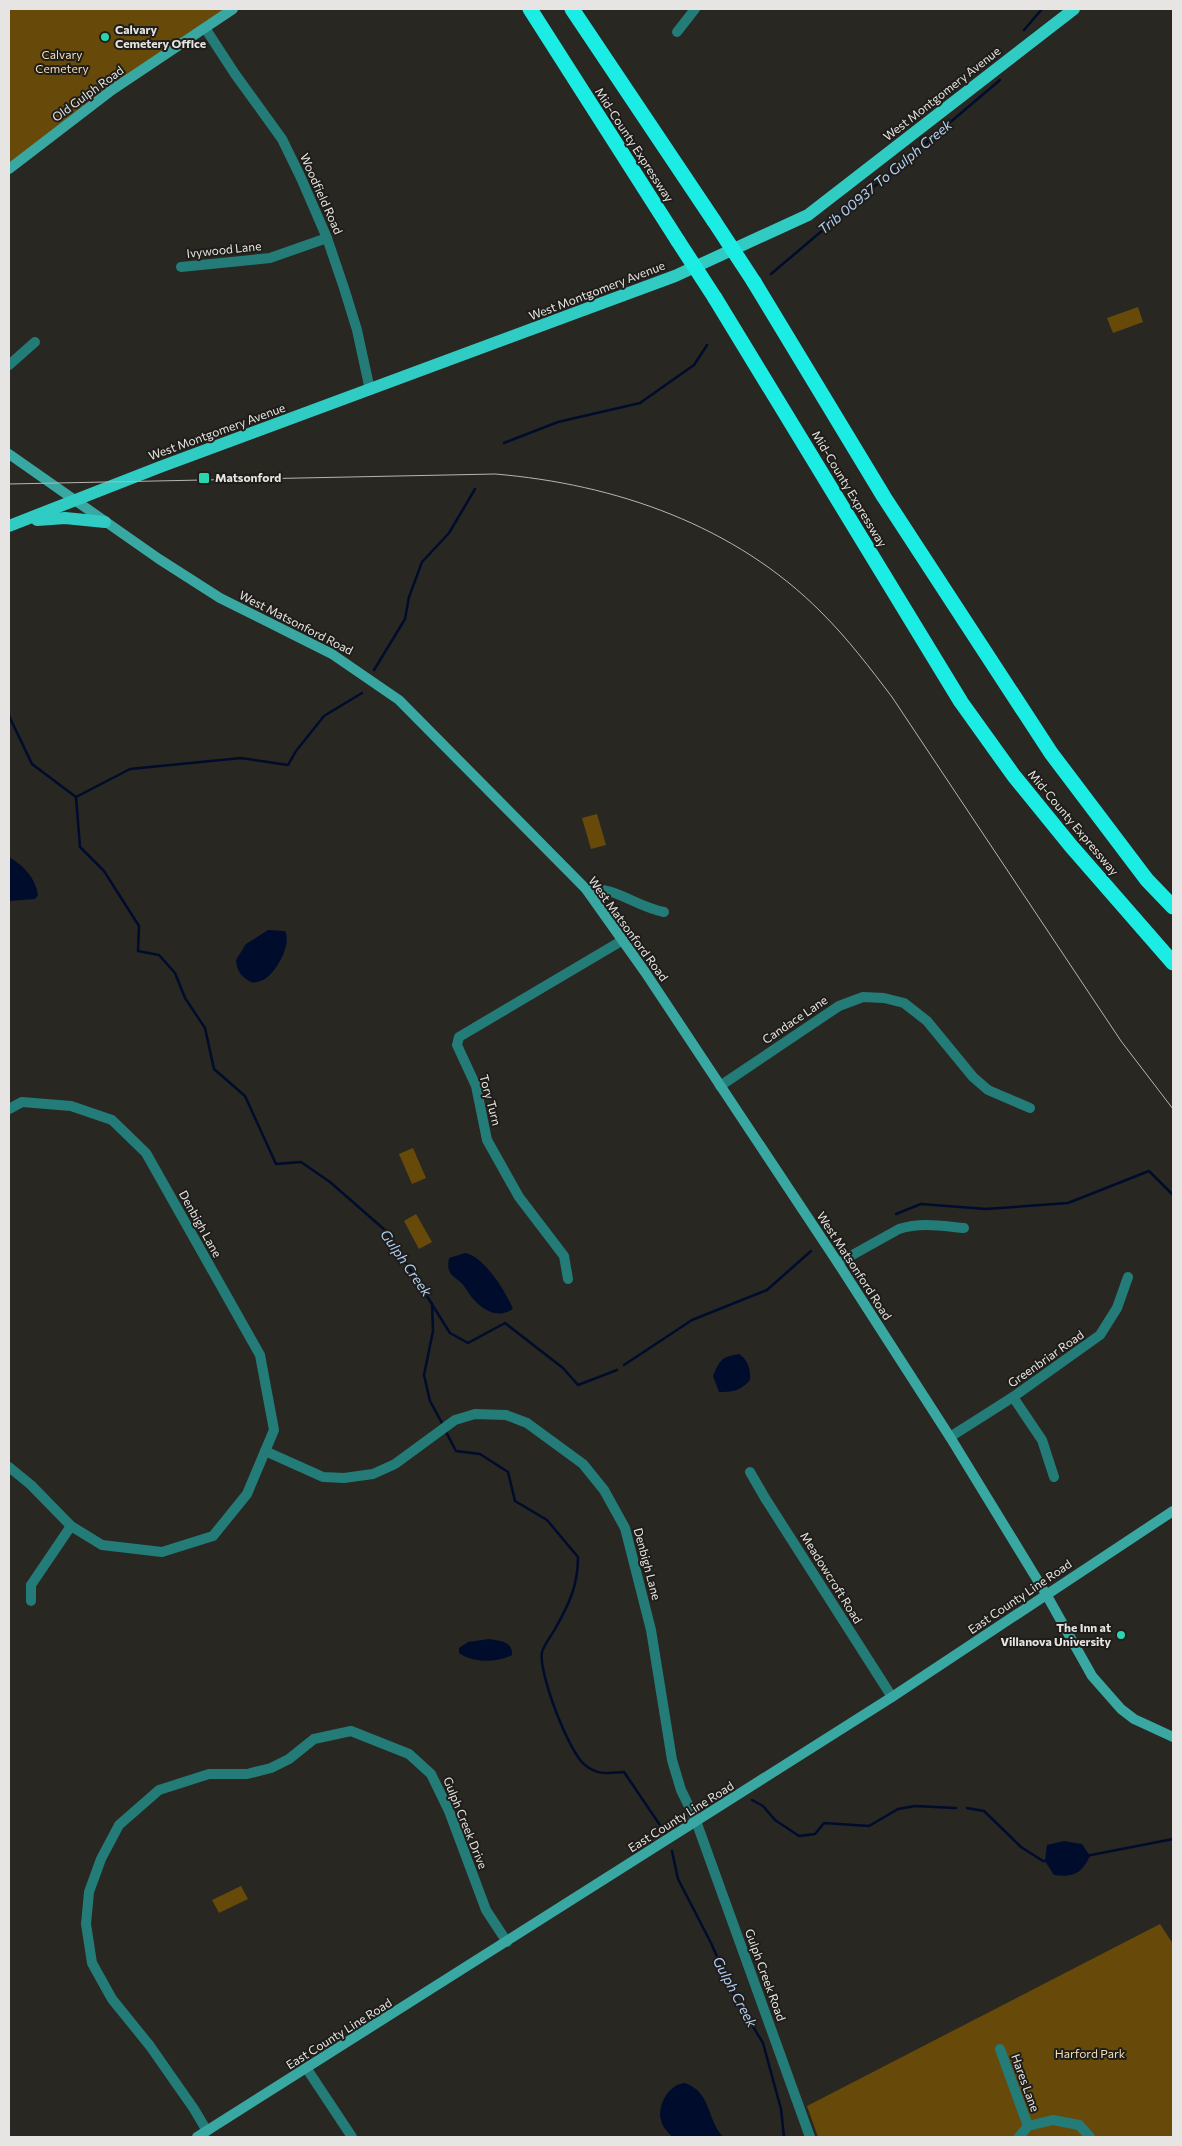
<svg xmlns="http://www.w3.org/2000/svg" width="1182" height="2146" font-family="Commissioner,sans-serif">
<rect width="100%" height="100%" fill="#292722"/>
<g fill="#674a0a">
<path d="M9 9H233L9 169Z"/>
<path d="M1138 307 1143 322 1113 333 1107 318Z"/>
<path d="M597 814 606 845 591 849 582 818Z"/>
<path d="M413 1148 426 1178 412 1184 399 1154Z"/>
<path d="M416 1214 432 1242 419 1249 404 1221Z"/>
<path d="M241 1886 248 1899 219 1913 212 1900Z"/>
<path d="M1160 1924 1173 1944V2137H818L807 2106Z"/>
</g>
<g fill="#000c2c">
<path d="M9 857C24 866 35 877 38 895L35 899 9 901Z"/>
<path d="M268 930 285 931C292 944 277 971 265 979 262 981 257 982 253 983 242 978 237 972 236 960L246 944Z"/>
<path d="M465 1253C484 1256 506 1292 513 1309 494 1322 475 1304 466 1289 458 1275 445 1279 449 1258Z"/>
<path d="M739 1354C748 1359 751 1371 750 1380 740 1391 733 1392 719 1392L713 1376C720 1360 721 1357 739 1354Z"/>
<path d="M489 1639C500 1641 513 1641 512 1655 498 1663 472 1663 459 1653V1648L468 1642Z"/>
<path d="M1064 1841 1082 1844 1090 1856C1082 1873 1073 1878 1054 1875L1045 1861 1047 1845Z"/>
<path d="M685 2083C712 2093 706 2118 723 2137H672C668 2132 662 2127 661 2120 657 2105 669 2084 685 2083Z"/>
</g>
<g fill="none" stroke-linecap="round" stroke-linejoin="round">
<g stroke="#000c2c" stroke-width="2.5">
<path d="M1024 30 1042 9"/>
<path d="M771 274 1000 80"/>
<path d="M504 443 558 422 640 403 694 365 707 345"/>
<path d="M374 670 405 619 409 597 422 562 449 533 475 489"/>
<path d="M9 716 32 764 76 797 80 847 104 871 139 926 138 951 159 955 175 973 185 998 205 1028 214 1069 245 1096 276 1164 301 1162 330 1182 386 1231 450 1333 468 1343 505 1323 563 1368 578 1385 617 1370"/>
<path d="M76 797 130 769 241 758 288 765 296 751 324 716 362 693"/>
<path d="M896 1214 921 1204 986 1209 1068 1203 1149 1171 1173 1195"/>
<path d="M432 1303 433 1331 424 1375 430 1401 443 1425"/>
<path d="M624 1365 692 1320 767 1290 811 1251"/>
<path d="M445 1430 456 1451 480 1454 508 1472 515 1501 547 1520 578 1557C578 1586 569 1604 555 1629 551 1636 544 1645 542 1652 538 1672 569 1753 585 1765 599 1776 607 1773 624 1772L666 1834"/>
<path d="M752 1800 763 1806 775 1820 799 1836 815 1834 824 1823 869 1826 898 1809 915 1806 956 1808"/>
<path d="M698 1808 712 1799 715 1800"/>
<path d="M967 1808 984 1811 1021 1847 1043 1861H1046"/>
<path d="M665 1830 684 1816"/>
<path d="M672 1851 678 1879 711 1943 735 1997 763 2043 781 2109 784 2137"/>
<path d="M1086 1856 1173 1839"/>
</g>
<g stroke="#237c77" stroke-width="10">
<path d="M205 28 235 74 282 139 301 178 327 238 344 288 357 330 370 390"/>
<path d="M677 32 695 9"/>
<path d="M181 267 270 258 327 238"/>
<path d="M9 365 35 342"/>
<path d="M586 889C615 886 636 907 664 912"/>
<path d="M720 1086 839 1006 863 997 884 998 904 1003 927 1021 973 1077 988 1090 1030 1108"/>
<path d="M9 1109 22 1102 71 1106 112 1120 146 1153 260 1355 274 1430 247 1494 213 1536 162 1552 102 1545 71 1526 31 1485 9 1467"/>
<path d="M838 1263 899 1229C921 1222 942 1226 964 1228"/>
<path d="M568 1279 564 1256 519 1197 487 1140 476 1086 457 1045 459 1037 623 940"/>
<path d="M1013 1397 1042 1440 1054 1477"/>
<path d="M950 1437 1013 1397 1100 1335 1117 1308 1128 1277"/>
<path d="M265 1451 323 1477 344 1478 373 1474 395 1464 455 1420 475 1414 506 1415 527 1423 583 1464 604 1490 625 1528 651 1630 672 1760 681 1790 696 1821 810 2137"/>
<path d="M750 1472 765 1498 892 1697"/>
<path d="M31 1601V1585L71 1526"/>
<path d="M1000 2049 1028 2126 1053 2120 1079 2125 1090 2137"/>
<path d="M307 2069 352 2137"/>
<path d="M207 2131 194 2109 150 2046 112 1999 92 1963 86 1924 89 1892 101 1859 119 1825 159 1790 209 1774H247L271 1768 289 1759 314 1739 351 1731 409 1754 431 1774 449 1811 486 1910 507 1942"/>
<path d="M1019 2137 1028 2126"/>
</g>
<g stroke="#39a8a2" stroke-width="10">
<path d="M9 169 112 90 233 9"/>
<path d="M9 454 159 559 220 598 332 654 399 700 586 889 645 972 838 1263 950 1437 1046 1594 1092 1676 1121 1709 1134 1719 1173 1737"/>
<path d="M197 2137 892 1697 1173 1511"/>
</g>
<g stroke="#30ccc4" stroke-width="12">
<path d="M37 520 65 518 105 522"/>
<path d="M9 526 160 467 675 276 808 215 1074 9"/>
</g>
<g stroke="#1bede4" stroke-width="15">
<path d="M530 9 678 241"/>
<path d="M572 9 714 221"/>
<path d="M754 282 884 497 1051 753 1147 880 1173 907"/>
<path d="M715 298 961 702 1014 776 1071 846 1173 963"/>
</g>
<path stroke="#b7b5b2" stroke-width="1" d="M9 484 495 474C615 484 735 525 822 613 848 639 870 668 892 697L1121 1041 1173 1109"/>
<g stroke="#1bede4" stroke-width="15">
<path d="M714 221 754 282"/>
<path d="M678 241 715 298"/>
</g>
</g>
<g fill="#29d5ad" stroke="#1f1d19" stroke-width="2">
<circle cx="105" cy="37" r="5"/>
<rect x="198" y="472" width="12" height="12" rx="2.5"/>
<circle cx="1121" cy="1635" r="5"/>
</g>
<g text-anchor="middle" stroke-width="4" stroke-linejoin="round" paint-order="stroke">
<g font-size="12" font-weight="bold" fill="#e7e5e3" stroke="#1f1d19" text-anchor="start">
<text x="115" y="34">Calvary<tspan x="115" dy="14">Cemetery Office</tspan></text>
<text x="215" y="482">Matsonford</text>
<text x="1111" y="1632" text-anchor="end">The Inn at<tspan x="1111" dy="14">Villanova University</tspan></text>
</g>
<g font-size="12" fill="#f7dfb6" stroke="#1f1d19">
<text x="62" y="59">Calvary<tspan x="62" dy="14">Cemetery</tspan></text>
<text x="1090" y="2058">Harford Park</text>
</g>
<g font-size="12" fill="#e7e5e3" stroke="#1f1d19">
<text transform="translate(88 94) rotate(-36)" y="4">Old Gulph Road</text>
<text transform="translate(942 94) rotate(-38)" y="4">West Montgomery Avenue</text>
<text transform="translate(634 145) rotate(57)" y="4">Mid-County Expressway</text>
<text transform="translate(321 194) rotate(66)" y="4">Woodfield Road</text>
<text transform="translate(224 250) rotate(-6)" y="4">Ivywood Lane</text>
<text transform="translate(597 291) rotate(-21)" y="4">West Montgomery Avenue</text>
<text transform="translate(217 432) rotate(-20)" y="4">West Montgomery Avenue</text>
<text transform="translate(849 489) rotate(59)" y="4">Mid-County Expressway</text>
<text transform="translate(296 623) rotate(27)" y="4">West Matsonford Road</text>
<text transform="translate(1073 823) rotate(50)" y="4">Mid-County Expressway</text>
<text transform="translate(628 929) rotate(54)" y="4">West Matsonford Road</text>
<text transform="translate(795 1020) rotate(-34)" y="4">Candace Lane</text>
<text transform="translate(490 1100) rotate(75)" y="4">Tory Turn</text>
<text transform="translate(200 1224) rotate(61)" y="4">Denbigh Lane</text>
<text transform="translate(854 1266) rotate(57)" y="4">West Matsonford Road</text>
<text transform="translate(1046 1359) rotate(-35)" y="4">Greenbriar Road</text>
<text transform="translate(647 1564) rotate(75)" y="4">Denbigh Lane</text>
<text transform="translate(831 1578) rotate(58)" y="4">Meadowcroft Road</text>
<text transform="translate(1020 1597) rotate(-34)" y="4">East County Line Road</text>
<text transform="translate(681 1817) rotate(-32)" y="4">East County Line Road</text>
<text transform="translate(465 1823) rotate(68)" y="4">Gulph Creek Drive</text>
<text transform="translate(765 1975) rotate(70)" y="4">Gulph Creek Road</text>
<text transform="translate(339 2034) rotate(-32)" y="4">East County Line Road</text>
<text transform="translate(1025 2083) rotate(70)" y="4">Hares Lane</text>
</g>
<g font-size="14" font-style="italic" fill="#b3d0f5" stroke="#1f1d19">
<text transform="translate(885 177) rotate(-40)" y="5">Trib 00937 To Gulph Creek</text>
<text transform="translate(406 1263) rotate(55)" y="5">Gulph Creek</text>
<text transform="translate(735 1992) rotate(62)" y="5">Gulph Creek</text>
</g>
</g>
<rect width="1182" height="2146" fill="none" stroke="#e7e5e3" stroke-width="20"/>
</svg>
